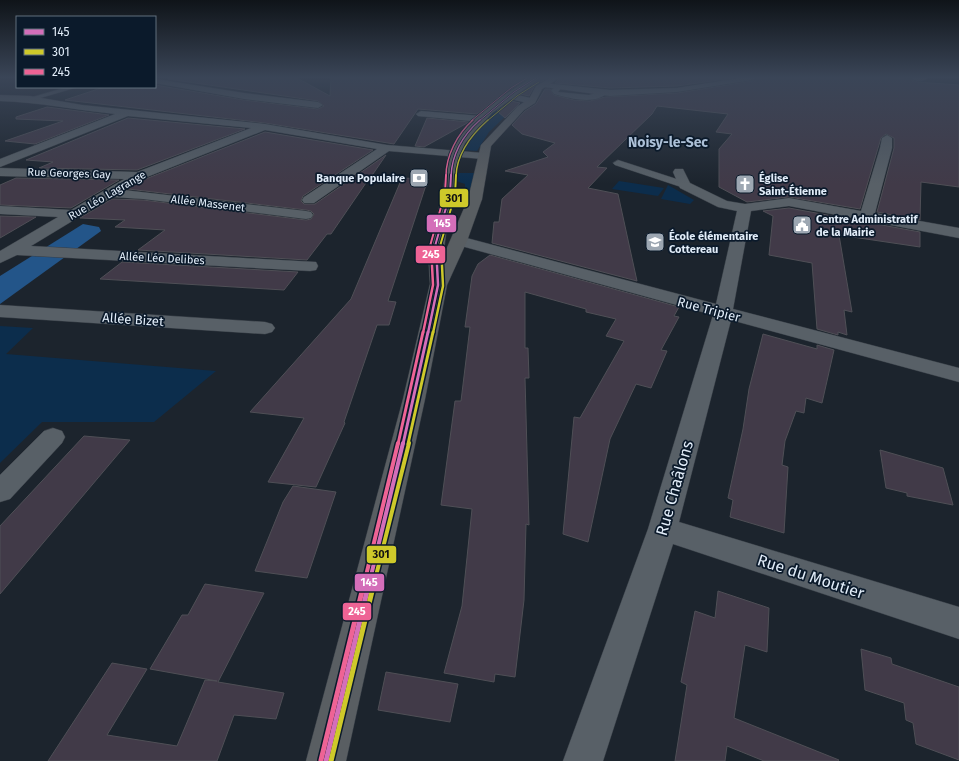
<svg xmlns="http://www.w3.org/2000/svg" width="959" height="761" font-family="'Fira Sans',sans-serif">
<rect width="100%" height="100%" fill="#1c242d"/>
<g fill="#0c2d4c">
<path d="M501 106 514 108 489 132 477 151 463 150 462 149C470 132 487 118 501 106Z"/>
<path d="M457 173H475L472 195 465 191V184L456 181Z"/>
<path d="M619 181 664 188 658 196 612 189Z"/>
<path d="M668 185 694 200 690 204 661 199Z"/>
<path d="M0 326 33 328 6 354 216 371 154 422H42L0 463Z"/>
</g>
<path fill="#235589" d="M83 224 99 227 101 231 0 304V276Z"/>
<g fill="#413a48" stroke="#4f4f56">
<path d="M175 78H297L330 96 331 78H529L497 98 477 114 418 109 394 144 265 123 65 100 104 87H155V85L244 100 318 109 324 106 318 101 168 79Z"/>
<path d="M541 78H548L535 85 529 96 520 94Z"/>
<path d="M560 78H733L677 86 610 88 555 83Z"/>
<path d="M757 78H890L911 79 917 82 959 85V187L921 182 920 220 877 212 894 148V138L886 134 881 138 860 209 789 197 747 202 719 187V149L732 134 716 132 728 114 657 106 652 114 597 167 607 168 588 188 618 194 637 281 492 243 494 222H499L502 199 528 175 505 171 548 157 543 152 555 143 522 134 512 125 525 111 536 104 545 89H550L554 95 574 100 590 101 605 97 677 93 752 81Z"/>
<path d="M511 101 520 103 505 118 497 111Z"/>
<path d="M47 107 86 112 109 115 35 144 5 141 63 121 16 119V117Z"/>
<path d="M128 118 245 129 137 170 39 168 53 162 26 160Z"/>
<path d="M427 118 469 122 424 147 415 146Z"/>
<path d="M265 132 373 150 303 196 301 201 304 204H315L386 155 373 174 367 177H370L331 234H327L307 260 138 250 165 230 115 227 125 220 80 218 112 199 143 200 306 220 311 219 314 214 311 211 306 210 128 189 143 180Z"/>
<path d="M16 178 119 180 71 208 0 205V185Z"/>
<path d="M402 178 428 179 388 301 396 302 389 325H377L344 422 345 423 316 487 268 482 304 418 250 412 351 299Z"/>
<path d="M789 208 920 232V247L839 235 852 312 844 310 847 335 838 332V335L817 329 812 263 769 255 773 216 763 211Z"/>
<path d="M0 216 36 217 0 238Z"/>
<path d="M490 255 679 307 674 316 679 317 661 350 667 351 651 388 636 384 610 439 588 542 563 534 574 417 580 418 624 341 606 336 616 319 586 312V309L525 292V348H528L529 378H525L529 525 526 524 524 600 515 677 495 674 494 682 444 673 462 606 472 509 441 505 455 401H461L470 327H465L472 276 478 264Z"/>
<path d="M122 262 298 272 284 290 100 279Z"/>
<path d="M763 334 817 349V345L834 350 822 403 806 398 804 413 796 411 785 441 782 465 788 467 784 533 730 517 733 500 728 498 743 429 749 389Z"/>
<path d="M84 436 130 440 0 594V526Z"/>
<path d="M880 450 943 468 953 505 907 496V493L886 488Z"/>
<path d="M293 486 336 492 307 578 255 571 283 502Z"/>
<path d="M205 584 264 593 218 682 284 693 276 719 234 715 217 761H48L112 663 147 669 107 735 177 746 205 680 217 681 150 669 182 615H188Z"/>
<path d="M718 591 769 608 767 652 745 645 734 718 839 760 838 761H764L727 746 725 761H675L687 685 681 682 695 611 715 618Z"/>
<path d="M861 649 891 658 892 664 959 687V760L916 744 913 723 906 720 904 703 865 690Z"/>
<path d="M386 672 458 684 450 722 378 710Z"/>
</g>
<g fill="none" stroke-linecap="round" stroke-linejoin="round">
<defs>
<g id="pedestrian">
<path d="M559 85 562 87 558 92 589 95 605 90 608 92C596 106 569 98 554 94L551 90Z"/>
<path d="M67 87H78L30 101 26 99Z"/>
<path d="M618 160 689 183 690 185 689 187H681L615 165 613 163Z"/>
</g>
<g id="minor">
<path d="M740 78H756L752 80 677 92 610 96 544 87 540 85 544 83 610 90 677 88Z"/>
<path d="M912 78H927C924 82 915 82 912 78Z"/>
<path d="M155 79 244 93 318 102 323 105 318 108 244 99 155 83Z"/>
<path d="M0 95 30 96 82 105 265 124 387 145 483 153 489 156 483 159 389 151 314 203H304L302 200 304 197 377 149 265 130 142 179 124 190 306 211 311 212 313 215 311 218 306 219 143 199 112 197 31 246 316 262 318 266 316 270 310 271 17 255 0 263V251L58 217 0 214V206L71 210 124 179 0 176V168L137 172 251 128 128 116 0 167V159L115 114C76 110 39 102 0 101Z"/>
<path d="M421 111 481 116 486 119 481 122 418 116 416 114Z"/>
<path d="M887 135 892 138V148L875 213 959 228V238L789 206 751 211 733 309 959 368V382L731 320 679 522 959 607V639L673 544 603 761H563L648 529 713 315 454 244 451 241 454 238 459 236 716 304 737 211 718 207 680 188 673 172 675 169H683L690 183 727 201 745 204 789 198 861 211 880 148 882 138Z"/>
<path d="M450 190 480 196 482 199 480 202C470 204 450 203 443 194L445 191Z"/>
<path d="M0 305 265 322 272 324 275 328 272 332 265 334 0 317Z"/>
<path d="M53 428 62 431 65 437 62 443 10 499 0 502V475L44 431Z"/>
</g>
<path id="tertiary" d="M509 93 535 99 536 101 532 104 506 98V94Z"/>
<path id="secondary" d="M531 78H540L492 113 465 143 458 159 456 196 446 234 443 257 468 199 481 145 518 106 529 99 536 86 550 78H559L542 89 535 103 524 110 491 146 482 199 467 241 447 285 425 399 346 761H306L403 399 430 284 428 251 442 196 448 154 456 140 474 119 498 99Z"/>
</defs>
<use href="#pedestrian" stroke="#373e46" stroke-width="1"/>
<use href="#minor" stroke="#373e46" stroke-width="1"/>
<use href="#tertiary" stroke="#373e46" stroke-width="1"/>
<use href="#secondary" stroke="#373e46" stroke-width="1"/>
<use href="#pedestrian" fill="#586067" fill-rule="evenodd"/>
<use href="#minor" fill="#586067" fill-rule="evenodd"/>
<use href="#tertiary" fill="#586067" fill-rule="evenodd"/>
<use href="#secondary" fill="#595e62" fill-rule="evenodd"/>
<defs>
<path id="bus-1-far6" d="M479 121 514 92 536 78"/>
<path id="bus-1-far5" d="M451 176C452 154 463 135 480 120"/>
<path id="bus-1-far4" d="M435 246 450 194 451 175"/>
<path id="bus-1-far3" d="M428 333 438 285 436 245"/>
<path id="bus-1-far2" d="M403 444 428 332"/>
<path id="bus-1-far1" d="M369 584 403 443"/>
<path id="bus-1" d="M326 761 369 583"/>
<path id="bus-2-far6" d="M487 121 517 96 539 82"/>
<path id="bus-2-far5" d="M456 176C457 153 471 135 488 120"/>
<path id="bus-2-far4" d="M440 246 455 195 456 175"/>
<path id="bus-2-far3" d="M433 333 443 286 441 245"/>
<path id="bus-2-far2" d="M408 444 433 332"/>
<path id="bus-2-far1" d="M374 584 409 443"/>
<path id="bus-2" d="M331 761 374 583"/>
<path id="bus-3-far6" d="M471 121 511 88 527 78"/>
<path id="bus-3-far5" d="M446 176C446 156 457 134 473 120"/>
<path id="bus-3-far4" d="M430 246 445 193 446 175"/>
<path id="bus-3-far3" d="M423 333 433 285 431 245"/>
<path id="bus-3-far2" d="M398 444 423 332"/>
<path id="bus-3-far1" d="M364 584 398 443"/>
<path id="bus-3" d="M321 760 364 583"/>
</defs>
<use href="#bus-1-far6" stroke="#0b1a2b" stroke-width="2"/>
<use href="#bus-1-far5" stroke="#0b1a2b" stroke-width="3"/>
<use href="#bus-1-far4" stroke="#0b1a2b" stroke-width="4"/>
<use href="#bus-1-far3" stroke="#0b1a2b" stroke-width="5"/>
<use href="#bus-1-far2" stroke="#0b1a2b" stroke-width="6"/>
<use href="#bus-1-far1" stroke="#0b1a2b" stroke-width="7"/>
<use href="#bus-1" stroke="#0b1a2b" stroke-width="8"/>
<use href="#bus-2-far6" stroke="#0b1a2b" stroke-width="2"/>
<use href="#bus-2-far5" stroke="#0b1a2b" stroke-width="3"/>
<use href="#bus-2-far4" stroke="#0b1a2b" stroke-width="4"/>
<use href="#bus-2-far3" stroke="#0b1a2b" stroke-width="5"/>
<use href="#bus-2-far2" stroke="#0b1a2b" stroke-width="6"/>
<use href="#bus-2-far1" stroke="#0b1a2b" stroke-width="7"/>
<use href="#bus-2" stroke="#0b1a2b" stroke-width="8"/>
<use href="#bus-3-far6" stroke="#0b1a2b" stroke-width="2"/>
<use href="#bus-3-far5" stroke="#0b1a2b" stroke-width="3"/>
<use href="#bus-3-far4" stroke="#0b1a2b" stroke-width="4"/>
<use href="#bus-3-far3" stroke="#0b1a2b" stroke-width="5"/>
<use href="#bus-3-far2" stroke="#0b1a2b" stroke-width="6"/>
<use href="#bus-3-far1" stroke="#0b1a2b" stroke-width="7"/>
<use href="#bus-3" stroke="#0b1a2b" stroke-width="8"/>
<use href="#bus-1-far6" stroke="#d46eb9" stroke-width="1"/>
<use href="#bus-1-far5" stroke="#d46eb9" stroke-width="1.5"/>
<use href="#bus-1-far4" stroke="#d46eb9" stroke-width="2"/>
<use href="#bus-1-far3" stroke="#d46eb9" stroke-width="2.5"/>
<use href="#bus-1-far2" stroke="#d46eb9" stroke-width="3"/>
<use href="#bus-1-far1" stroke="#d46eb9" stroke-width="4"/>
<use href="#bus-1" stroke="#d46eb9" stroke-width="5"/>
<use href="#bus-2-far6" stroke="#cec92a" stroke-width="1"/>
<use href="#bus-2-far5" stroke="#cec92a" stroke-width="1.5"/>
<use href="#bus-2-far4" stroke="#cec92a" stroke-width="2"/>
<use href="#bus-2-far3" stroke="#cec92a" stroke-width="2.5"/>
<use href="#bus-2-far2" stroke="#cec92a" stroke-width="3"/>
<use href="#bus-2-far1" stroke="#cec92a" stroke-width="4"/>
<use href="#bus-2" stroke="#cec92a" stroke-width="5"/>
<use href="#bus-3-far6" stroke="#ee6395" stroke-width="1"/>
<use href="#bus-3-far5" stroke="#ee6395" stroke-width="1.5"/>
<use href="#bus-3-far4" stroke="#ee6395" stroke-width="2"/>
<use href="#bus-3-far3" stroke="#ee6395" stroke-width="2.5"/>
<use href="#bus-3-far2" stroke="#ee6395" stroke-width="3"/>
<use href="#bus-3-far1" stroke="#ee6395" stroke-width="4"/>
<use href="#bus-3" stroke="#ee6395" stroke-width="5"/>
</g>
<linearGradient id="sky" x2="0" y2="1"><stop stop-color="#0f1419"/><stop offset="0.42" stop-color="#3a4557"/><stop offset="1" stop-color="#3a4557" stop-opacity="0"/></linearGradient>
<rect width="959" height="184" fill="url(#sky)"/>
<defs>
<symbol id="bank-square" viewBox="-11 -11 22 22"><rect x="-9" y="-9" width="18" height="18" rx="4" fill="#9da7b2" stroke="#0b1a2b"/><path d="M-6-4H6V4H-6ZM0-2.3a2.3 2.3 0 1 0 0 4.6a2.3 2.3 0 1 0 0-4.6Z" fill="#fff"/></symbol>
<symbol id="church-square" viewBox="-11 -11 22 22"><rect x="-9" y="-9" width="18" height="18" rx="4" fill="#9da7b2" stroke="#0b1a2b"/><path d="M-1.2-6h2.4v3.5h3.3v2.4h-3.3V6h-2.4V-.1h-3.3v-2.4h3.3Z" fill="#fff"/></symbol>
<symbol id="civic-square" viewBox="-11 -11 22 22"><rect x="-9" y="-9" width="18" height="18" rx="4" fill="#9da7b2" stroke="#0b1a2b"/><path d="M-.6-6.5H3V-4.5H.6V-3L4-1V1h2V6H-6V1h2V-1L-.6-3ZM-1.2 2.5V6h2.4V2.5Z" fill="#fff"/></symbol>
<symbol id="school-square" viewBox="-11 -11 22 22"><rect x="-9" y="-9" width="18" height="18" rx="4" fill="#9da7b2" stroke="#0b1a2b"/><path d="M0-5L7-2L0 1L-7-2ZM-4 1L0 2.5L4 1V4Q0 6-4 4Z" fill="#fff"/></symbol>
</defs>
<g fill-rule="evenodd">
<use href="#bank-square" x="408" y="167" width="22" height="22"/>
<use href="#church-square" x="734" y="173" width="22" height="22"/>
<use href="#civic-square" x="791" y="214" width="22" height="22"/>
<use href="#school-square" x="644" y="231" width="22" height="22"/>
</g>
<g text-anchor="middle" stroke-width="3.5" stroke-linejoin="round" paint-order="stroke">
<g font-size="11" fill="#e2edf9" stroke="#0b1a2b">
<text transform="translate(69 173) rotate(2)" y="4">Rue Georges Gay</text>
<text transform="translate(107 195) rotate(-30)" y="4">Rue Léo Lagrange</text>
<text transform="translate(208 203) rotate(7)" y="4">Allée Massenet</text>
<text transform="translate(162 258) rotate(3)" y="4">Allée Léo Delibes</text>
</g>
<g font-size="11" font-weight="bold" fill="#e2edf9" stroke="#0b1a2b" text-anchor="start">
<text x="405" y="182" text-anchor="end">Banque Populaire</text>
<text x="759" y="182">Église<tspan x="759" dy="13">Saint-Étienne</tspan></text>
<text x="816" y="223">Centre Administratif<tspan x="816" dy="13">de la Mairie</tspan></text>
<text x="669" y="240">École élémentaire<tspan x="669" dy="13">Cottereau</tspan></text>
</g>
<g font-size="13" fill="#e2edf9" stroke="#0b1a2b">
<text transform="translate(709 309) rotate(15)" y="5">Rue Tripier</text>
<text transform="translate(133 319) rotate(4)" y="5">Allée Bizet</text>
</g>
<g font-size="14" font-weight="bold" fill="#acc0d7" stroke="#0b1a2b">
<text x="668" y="147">Noisy-le-Sec</text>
</g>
<g font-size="16" fill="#e2edf9" stroke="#0b1a2b">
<text transform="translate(674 488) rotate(-74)" y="6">Rue Chaâlons</text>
<text transform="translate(811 576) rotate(18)" y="6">Rue du Moutier</text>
</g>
</g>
<g stroke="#0b1a2b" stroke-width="1.5">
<rect x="439" y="188" width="30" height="20" rx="4" fill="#cec92a"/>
<rect x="426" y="214" width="31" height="19" rx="4" fill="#d46eb9"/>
<rect x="415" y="245" width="31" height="19" rx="4" fill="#ee6395"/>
<rect x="366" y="545" width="31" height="19" rx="4" fill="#cec92a"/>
<rect x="354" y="573" width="31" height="19" rx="4" fill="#d46eb9"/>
<rect x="342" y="602" width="30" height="19" rx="4" fill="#ee6395"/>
</g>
<g font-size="11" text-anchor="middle" font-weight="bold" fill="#fff">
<text x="442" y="227">145</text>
<text x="431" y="258">245</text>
<text x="369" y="586">145</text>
<text x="357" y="615">245</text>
</g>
<g font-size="11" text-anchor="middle" font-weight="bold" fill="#111">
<text x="454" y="202">301</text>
<text x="381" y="558">301</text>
</g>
<rect x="16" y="16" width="140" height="72" fill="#0b1a2b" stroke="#616e7d"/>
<rect x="24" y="29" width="20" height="6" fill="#d46eb9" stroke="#616e7d"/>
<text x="52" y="36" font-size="12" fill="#e2edf9">145</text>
<rect x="24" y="49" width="20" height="6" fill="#cec92a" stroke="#616e7d"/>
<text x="52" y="56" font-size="12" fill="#e2edf9">301</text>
<rect x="24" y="69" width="20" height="6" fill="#ee6395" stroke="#616e7d"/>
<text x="52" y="76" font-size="12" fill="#e2edf9">245</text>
</svg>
